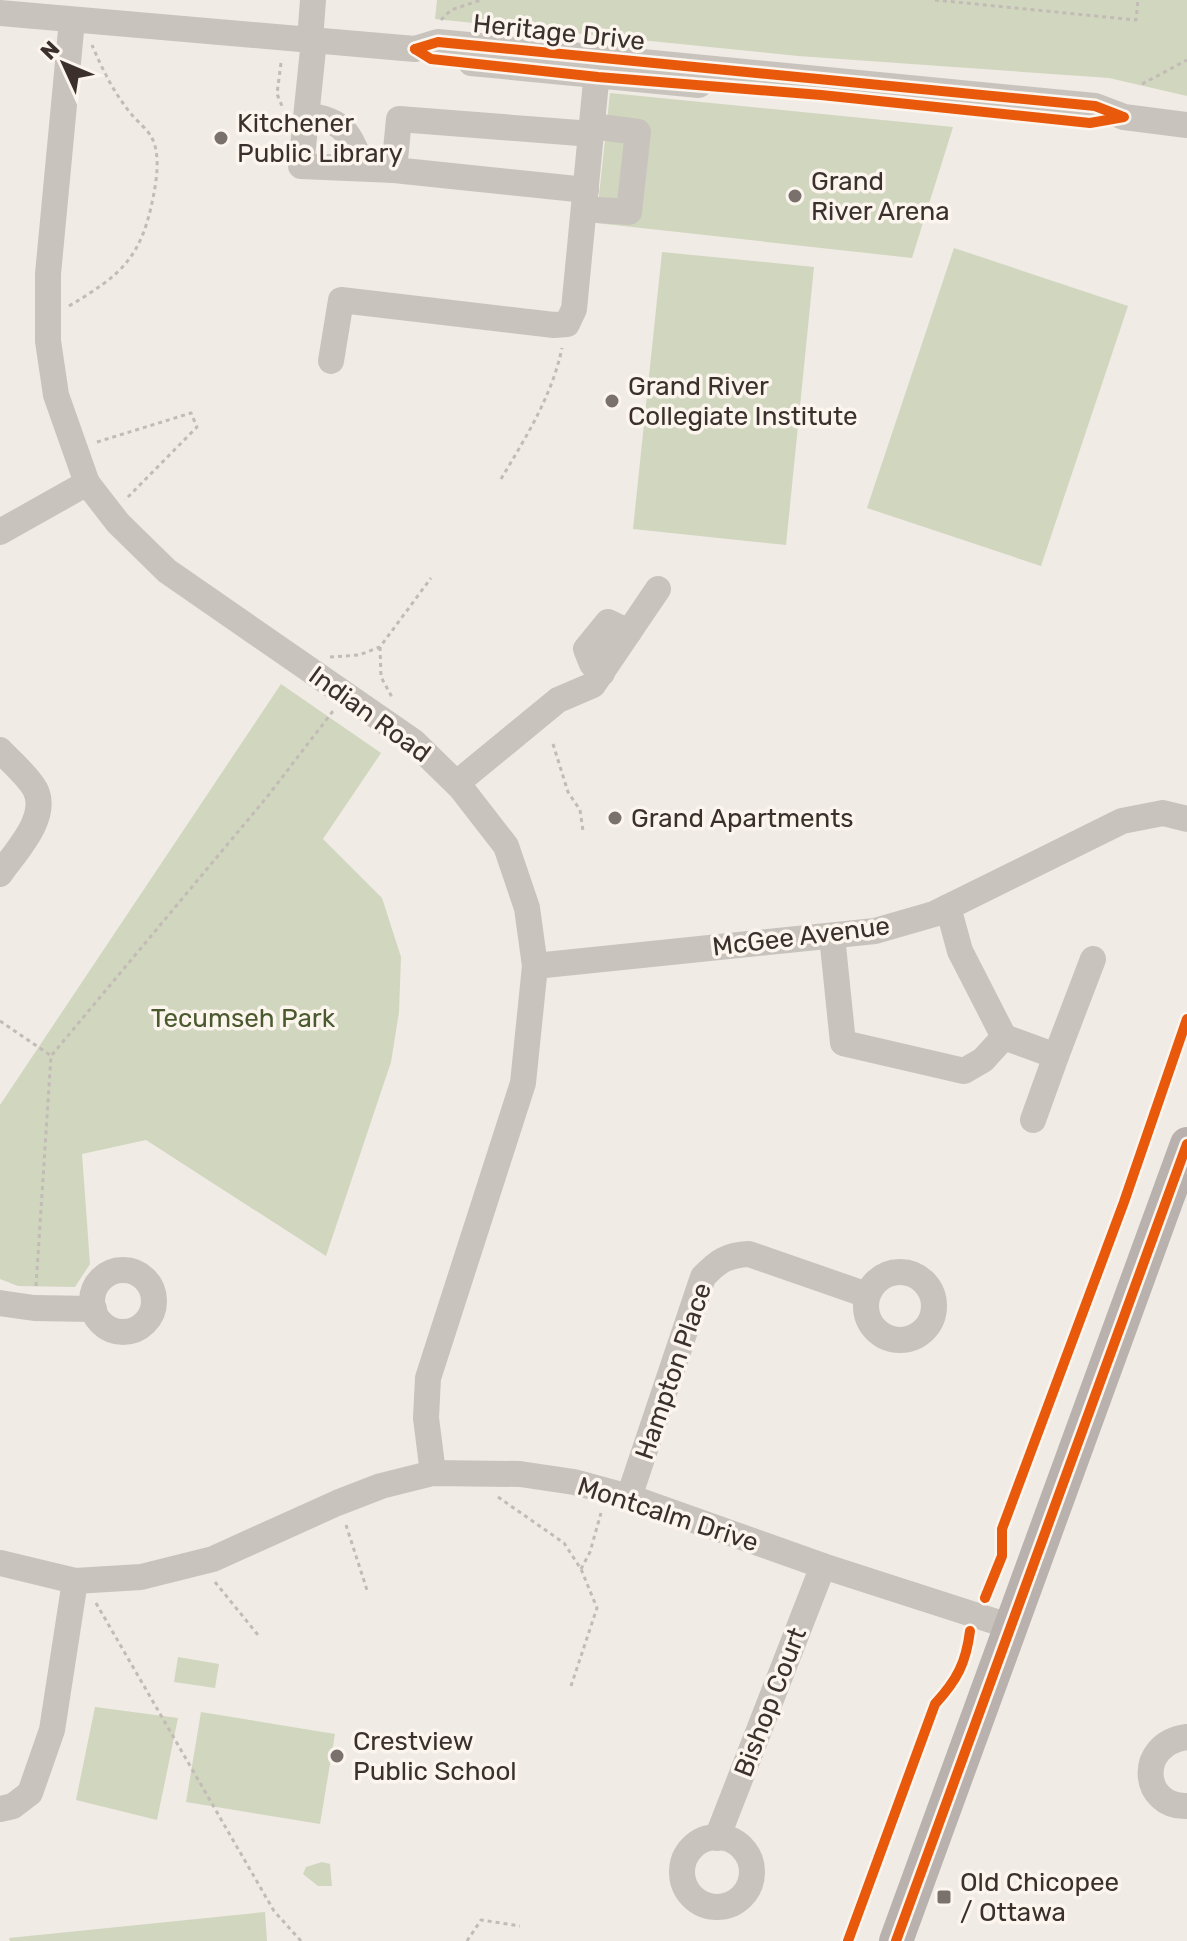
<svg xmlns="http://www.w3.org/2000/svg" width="1187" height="1941" font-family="Rubik,sans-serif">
<rect width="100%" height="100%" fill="#f0ebe5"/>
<g fill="#d1d6bf">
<path d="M437 0H1187V96L1109 78 798 56 435 19Z"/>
<path d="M610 93 953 127 912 258 596 223Z"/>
<path d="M954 248 1128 306 1041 566 867 508Z"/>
<path d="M662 252 814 267 786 545 633 529Z"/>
<path d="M281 684 381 753 323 839 382 898 401 957 399 1012 391 1062 326 1256 146 1140 82 1154 90 1264 75 1287 18 1286 0 1279V1105Z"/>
<path d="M178 1657 219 1664 215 1688 174 1682Z"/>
<path d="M95 1707 178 1718 157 1820 76 1800Z"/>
<path d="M201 1712 335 1734 320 1824 186 1802Z"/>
<path d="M322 1862 330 1864 332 1886H318L303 1874 306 1867Z"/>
<path d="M265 1912 267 1941H10L9 1938Z"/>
</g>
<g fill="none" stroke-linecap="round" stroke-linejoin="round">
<g stroke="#c2bbb6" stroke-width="3" stroke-dasharray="4 4" stroke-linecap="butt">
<path d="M935 0 1136 20 1138 0"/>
<path d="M441 20 451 10 481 0"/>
<path d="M281 63 277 94 282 106"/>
<path d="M1142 84 1187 60"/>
<path d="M69 306C123 274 142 257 154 193 157 177 160 154 152 138 148 130 138 122 132 115 114 93 103 71 92 45"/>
<path d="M97 442 191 413 197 427 125 500"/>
<path d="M501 479C526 437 552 396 562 348"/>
<path d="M380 647 381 677 393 699"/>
<path d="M330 657 359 655 380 647 431 578"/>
<path d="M553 744 568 792 580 810 583 831"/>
<path d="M0 1021 50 1055"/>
<path d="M36 1286 51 1056 267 797 333 711"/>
<path d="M498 1497 564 1543 581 1569 597 1608 571 1686"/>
<path d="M346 1525 367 1590"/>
<path d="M581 1569 590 1552 601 1513"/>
<path d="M215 1582 258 1635"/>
<path d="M96 1603 274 1911 301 1941"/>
<path d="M467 1941 481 1920 520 1926"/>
</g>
<g stroke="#c9c3be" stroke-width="26">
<path d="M0 13 415 49 438 42 1095 106 1124 117 1187 125"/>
<path d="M72 20 48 274V341L56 395 87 483 118 523 167 571 414 742 461 788 506 846 527 908 535 966 523 1083 428 1378 426 1418 433 1473"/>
<path d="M310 40 313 0"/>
<path d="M314 40 301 166 394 170"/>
<path d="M471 63 699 85"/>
<path d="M307 115C347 121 348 134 364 168"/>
<path d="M586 190 394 170 399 119 592 134"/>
<path d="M584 209 629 212 638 132 592 126"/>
<path d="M331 361 341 300 554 325 567 324 574 309 598 61"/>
<path d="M0 532 87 483"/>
<path d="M602 673 592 664 586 649 608 622 629 632"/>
<path d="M0 750C11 762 27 775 35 789 50 817 15 852 0 874"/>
<path d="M457 783 558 700 593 685 658 589"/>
<path d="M832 936 843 1043 964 1071 983 1060 1004 1037 960 951 948 907"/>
<path d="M535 966 875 931 934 914 1122 821 1163 813 1187 819"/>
<path d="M1004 1037 1056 1056 1093 959"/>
<path d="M1033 1120 1056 1056"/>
<circle cx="123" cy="1301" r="31"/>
<circle cx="900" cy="1306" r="34"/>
<path d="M0 1303 34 1308 94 1309"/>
<path d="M629 1497 703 1277C718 1261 727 1255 749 1254L867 1295"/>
<path d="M0 1563 75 1581 141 1577 213 1559 337 1503 381 1486 433 1473 520 1474 574 1482 629 1497 823 1566 1009 1626"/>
<path d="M1187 1737C1135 1744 1142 1808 1187 1806"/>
<path d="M0 1809 13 1806 30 1793 52 1730 75 1581"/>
<circle cx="717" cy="1872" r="35"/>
<path d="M717 1838 823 1566"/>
</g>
<path stroke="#b8b1ad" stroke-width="34" d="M896 1941 1187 1144"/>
<defs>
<g id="cycleway">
<path d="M415 49 431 59 598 77 821 95 1090 123 1124 117"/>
<path d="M415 49 438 42 1095 106 1121 116"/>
<path d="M985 1598 1002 1556V1529L1124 1202 1187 1019"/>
<path d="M848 1941 935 1704C957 1680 966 1663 970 1631"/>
<path d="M896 1941 1187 1144"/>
</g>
</defs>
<use href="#cycleway" stroke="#fbf5ee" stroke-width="15"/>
<use href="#cycleway" stroke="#e8590c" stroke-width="10"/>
</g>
<g fill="#7a716c" stroke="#fbf5ee" stroke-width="3">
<circle cx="221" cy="138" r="8"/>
<circle cx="795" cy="196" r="8"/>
<circle cx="612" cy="401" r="8"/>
<circle cx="615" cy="818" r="8"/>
<circle cx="337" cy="1756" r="8"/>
<rect x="936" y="1889" width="16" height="16" rx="4"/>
</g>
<g text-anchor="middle" stroke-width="7" stroke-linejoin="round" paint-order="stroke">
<g font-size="26" fill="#3b302b" stroke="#fbf5ee">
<text transform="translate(559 32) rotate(6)" y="9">Heritage Drive</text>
<text transform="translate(370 714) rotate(36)" y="9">Indian Road</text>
<text transform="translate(801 936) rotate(-7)" y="9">McGee Avenue</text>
<text transform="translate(673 1371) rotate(-71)" y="9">Hampton Place</text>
<text transform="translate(668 1514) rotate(18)" y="9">Montcalm Drive</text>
<text transform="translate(770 1702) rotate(-69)" y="9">Bishop Court</text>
</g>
<g font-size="26" fill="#3b302b" stroke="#fbf5ee" text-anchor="start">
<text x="237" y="132">Kitchener<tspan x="237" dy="30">Public Library</tspan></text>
<text x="811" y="190">Grand<tspan x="811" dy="30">River Arena</tspan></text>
<text x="628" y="395">Grand River<tspan x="628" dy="30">Collegiate Institute</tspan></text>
<text x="631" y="827">Grand Apartments</text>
<text x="353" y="1750">Crestview<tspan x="353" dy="30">Public School</tspan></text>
<text x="960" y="1891">Old Chicopee<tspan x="960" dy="30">/ Ottawa</tspan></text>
</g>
<g font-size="26" fill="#4a5a2e" stroke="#fbf5ee">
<text x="243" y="1027">Tecumseh Park</text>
</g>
</g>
<g transform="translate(64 64) rotate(314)" stroke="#fbf5ee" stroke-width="6" paint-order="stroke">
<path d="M0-6L14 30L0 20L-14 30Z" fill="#3b302b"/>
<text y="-12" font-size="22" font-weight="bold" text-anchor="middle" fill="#3b302b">N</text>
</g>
</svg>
